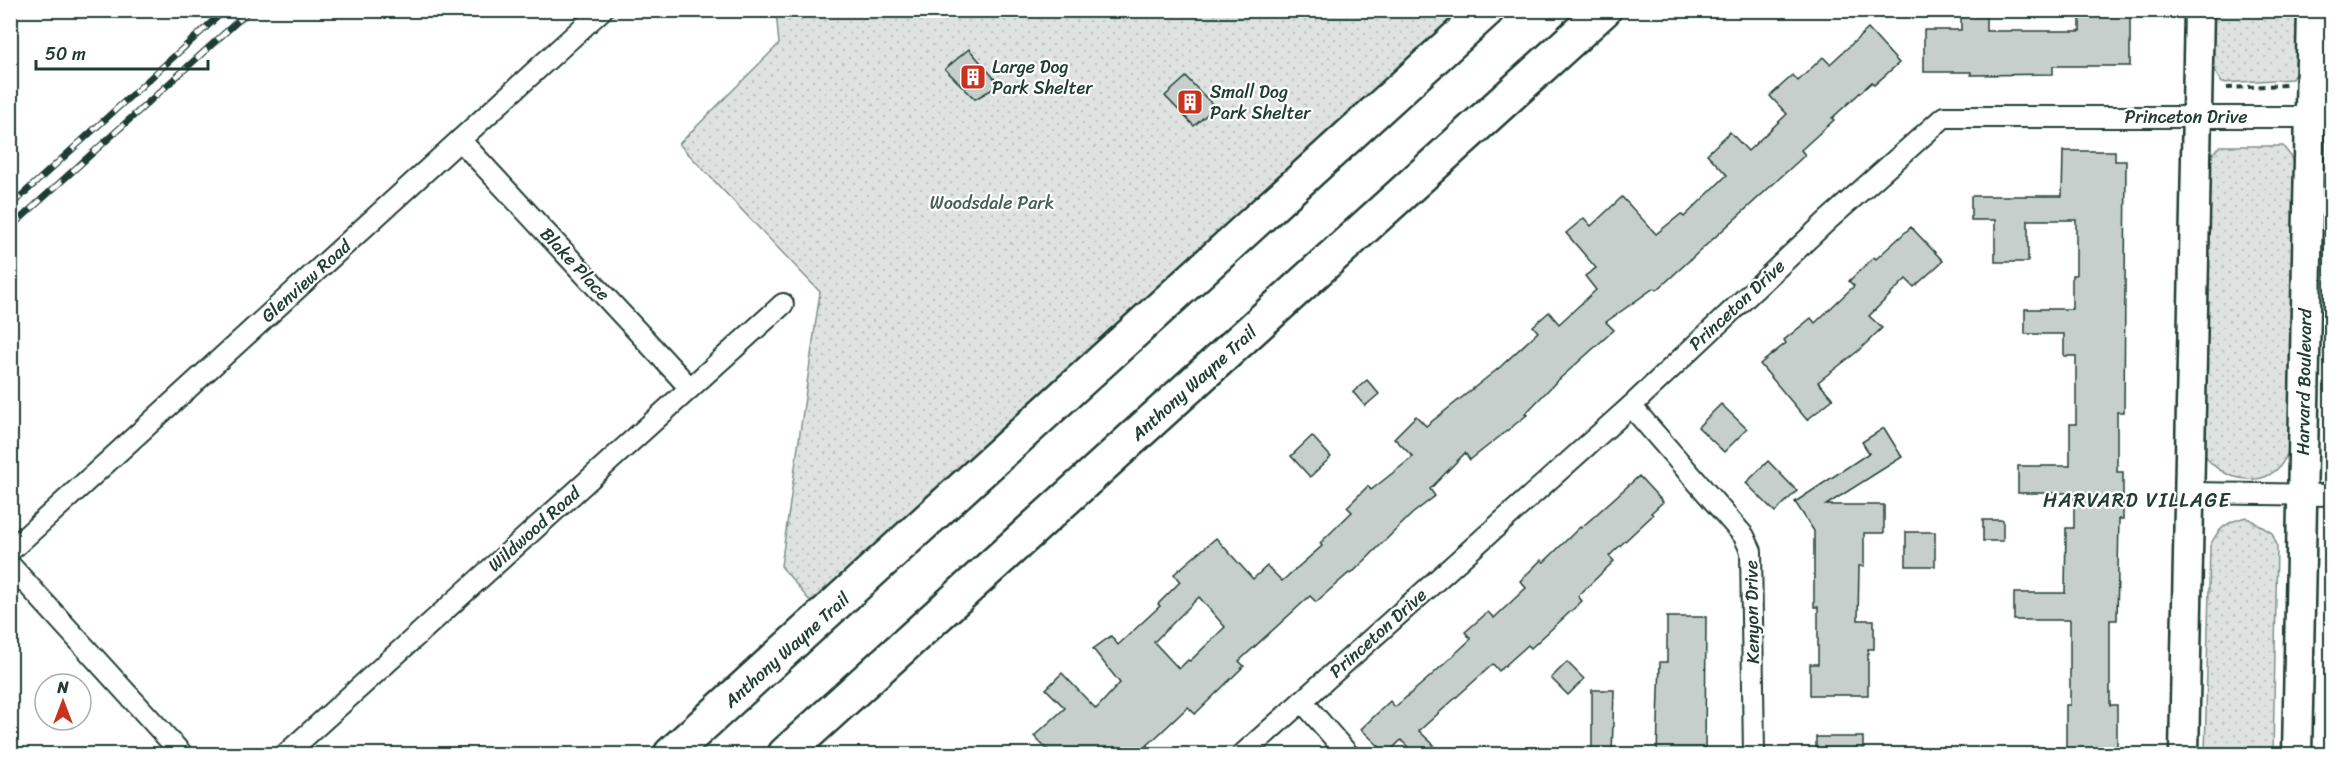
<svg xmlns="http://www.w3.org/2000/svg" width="2342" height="765" font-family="Sriracha,sans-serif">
<defs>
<pattern id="grass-dots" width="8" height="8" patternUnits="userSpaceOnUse" patternTransform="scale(1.5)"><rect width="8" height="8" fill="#dee3e2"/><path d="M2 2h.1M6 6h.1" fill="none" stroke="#bec4c2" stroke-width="1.8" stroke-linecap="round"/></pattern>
</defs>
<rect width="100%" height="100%" fill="#fff"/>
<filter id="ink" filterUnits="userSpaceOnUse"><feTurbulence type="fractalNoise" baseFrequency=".0167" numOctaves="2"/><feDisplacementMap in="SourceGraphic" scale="12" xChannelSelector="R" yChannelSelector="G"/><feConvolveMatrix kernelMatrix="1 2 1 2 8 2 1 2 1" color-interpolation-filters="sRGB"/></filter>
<g filter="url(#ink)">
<g fill="url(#grass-dots)" stroke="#7e908b" stroke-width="1.5">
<path d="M776 11H1489L823 617 781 566 820 292 679 144 779 44Z"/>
<path d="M2208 11H2300L2299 64 2292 79 2222 83C2203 56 2207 42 2208 11Z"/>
<path d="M2220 146H2283L2293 159 2297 176 2291 445C2288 451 2285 461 2280 466 2261 488 2227 480 2209 461 2205 456 2203 450 2200 444L2206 168 2214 152Z"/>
<path d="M2246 517 2272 533 2277 545 2273 754H2205L2210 546C2218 528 2227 522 2246 517Z"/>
</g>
<g fill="#c7cfcc" stroke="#1f3d34" stroke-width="1.5" fill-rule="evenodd">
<path d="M1961 10H1986V31H2080V10H2130V66H2053V74L1971 75V72H1924V30H1961Z"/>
<path d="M1868 29 1899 63 1874 85 1872 82 1832 118 1834 120 1801 150 1805 155 1657 290 1654 288 1606 322 1614 330 1555 383 1525 414 1527 415 1470 460 1465 453 1430 489 1435 496 1412 514 1351 574 1349 573 1316 602 1310 596 1239 661 1244 666 1195 714 1188 707 1138 754H1051L1034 736 1065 708 1046 689 1062 673 1096 709 1120 683 1093 649 1111 636 1118 645 1160 606 1158 604 1180 582 1174 574 1216 538 1253 579 1267 566 1282 581 1322 546 1320 543 1352 512 1347 507 1368 486 1371 490 1413 457 1394 438 1416 416 1426 426 1499 368 1538 332 1533 326 1549 312 1559 324 1596 290 1585 276 1596 268 1566 233 1584 218 1591 226 1622 197 1656 234 1681 214 1684 217 1727 175 1707 154 1730 132 1748 151 1787 114 1770 96 1793 75 1798 81 1823 57 1830 64ZM1199 597 1225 627 1190 661 1188 660 1179 669 1154 642Z"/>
<path d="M969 49 1000 85 975 99 945 69Z"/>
<path d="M1186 77 1215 107 1194 126 1165 96Z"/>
<path d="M2063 151H2115V161H2126L2124 412H2117V472H2123V519H2119L2117 620H2110V705H2117V754H2066V705H2070V620H2014V593H2065L2066 528H2074V493H2018V466H2070V424H2076V356H2064V334H2025V309H2072V275H2076V220H2028V262H1995V220H1971V196H2062Z"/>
<path d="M1911 227 1943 261 1914 287 1906 279 1869 316 1882 328 1858 351 1818 382 1833 399 1807 420 1760 364 1786 343 1784 340 1811 318 1815 323 1854 286 1849 281 1874 257 1876 259Z"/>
<path d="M1367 380 1379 394 1365 406 1353 392Z"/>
<path d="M1721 404 1747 429 1724 452 1698 427Z"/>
<path d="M1884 428 1902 457 1826 505H1884V533H1864V566H1859L1858 620H1874V649H1868V695H1810V664H1818V607H1814V531L1795 502 1869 453 1862 442Z"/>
<path d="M1312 436 1331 457 1310 477 1291 456Z"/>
<path d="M1768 461 1797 491 1775 512 1746 483Z"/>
<path d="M1639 476 1663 502 1651 513 1653 515 1609 556 1614 561 1578 596 1582 601 1531 648 1528 645 1499 671 1493 664 1419 731 1434 745 1424 754H1415L1401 740 1387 754 1361 729 1390 701 1395 707 1432 675 1471 639 1465 632 1488 612 1494 618 1526 588 1520 581 1541 560 1544 562 1580 527 1581 528Z"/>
<rect x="1983" y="520" width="20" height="21"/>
<rect x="1906" y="532" width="29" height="34"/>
<path d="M1667 617H1706L1705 754H1657L1660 662H1667Z"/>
<path d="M1567 662 1584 679 1568 695 1551 678Z"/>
<path d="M1592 690H1614L1612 754H1592Z"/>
<rect x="1816" y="737" width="47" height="17"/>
</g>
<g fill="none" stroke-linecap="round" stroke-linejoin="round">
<defs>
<g id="street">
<path d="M460 140 690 388"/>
<path d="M1631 406 1744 536 1751 551 1754 754"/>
<path d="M2189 493 2332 495"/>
<path d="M10 551 602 10"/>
<path d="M10 565 182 754"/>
<path d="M1302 701 1348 754"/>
<path d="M286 754 783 304"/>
<path d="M1243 754 1631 406 1828 220 1944 117H2332"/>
</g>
<g id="secondary">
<path d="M2184 754 2199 10"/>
<path d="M2297 754 2312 10"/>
</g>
<g id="highway">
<path d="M671 754 1487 10"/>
<path d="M785 754 1604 10"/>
</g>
</defs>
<use href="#street" stroke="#1f3d34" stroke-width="24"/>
<use href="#secondary" stroke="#1f3d34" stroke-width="33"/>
<use href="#highway" stroke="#1f3d34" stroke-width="38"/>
<path stroke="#1f3d34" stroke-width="4" stroke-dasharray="6 4.5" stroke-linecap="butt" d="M2227 88 2286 85"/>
<use href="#street" stroke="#fff" stroke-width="20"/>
<use href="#secondary" stroke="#fff" stroke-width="28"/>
<use href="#highway" stroke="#fff" stroke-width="33"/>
<defs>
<g id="rail">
<path d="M10 206 225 10"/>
<path d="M10 228 250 10"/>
</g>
</defs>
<use href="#rail" stroke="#1f3d34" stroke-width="7"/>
<use href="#rail" stroke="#fff" stroke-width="4.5" stroke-dasharray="14" stroke-linecap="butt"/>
</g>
</g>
<defs>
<symbol id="building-square" viewBox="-11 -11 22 22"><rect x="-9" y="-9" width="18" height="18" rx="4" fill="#c8321e" stroke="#fff"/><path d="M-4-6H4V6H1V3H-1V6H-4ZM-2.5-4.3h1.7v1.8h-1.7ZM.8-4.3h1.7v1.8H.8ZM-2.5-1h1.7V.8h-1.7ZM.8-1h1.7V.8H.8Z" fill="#fff"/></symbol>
</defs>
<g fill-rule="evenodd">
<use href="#building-square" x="958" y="62" width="30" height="30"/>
<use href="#building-square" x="1175" y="87" width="30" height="30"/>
</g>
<g text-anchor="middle" stroke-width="4.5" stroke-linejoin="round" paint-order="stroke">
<g font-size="18" fill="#1f3d34" stroke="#fff" text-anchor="start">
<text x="992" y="73">Large Dog<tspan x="992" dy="21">Park Shelter</tspan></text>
<text x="1210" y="98">Small Dog<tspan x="1210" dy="21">Park Shelter</tspan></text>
</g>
<g font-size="18" fill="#1f3d34" stroke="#fff">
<text x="2186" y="123">Princeton Drive</text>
<text transform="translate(575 264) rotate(47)" y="6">Blake Place</text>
<text transform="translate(306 281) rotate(-42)" y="6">Glenview Road</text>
<text transform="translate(1737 305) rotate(-43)" y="6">Princeton Drive</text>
<text transform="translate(2304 382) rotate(-89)" y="6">Harvard Boulevard</text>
<text transform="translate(1194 383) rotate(-42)" y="6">Anthony Wayne Trail</text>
<text transform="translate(534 529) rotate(-42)" y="6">Wildwood Road</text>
<text transform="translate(1752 612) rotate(-91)" y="6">Kenyon Drive</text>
<text transform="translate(1378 633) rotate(-42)" y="6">Princeton Drive</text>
<text transform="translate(787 650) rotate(-42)" y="6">Anthony Wayne Trail</text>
</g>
<g font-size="18" fill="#455e57" stroke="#fff">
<text x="992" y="209">Woodsdale Park</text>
</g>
<g font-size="20" letter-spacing="1.5" fill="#1f3d34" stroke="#fff">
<text x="2137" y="507">HARVARD VILLAGE</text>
</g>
</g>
<rect width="2342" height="765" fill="none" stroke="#fff" stroke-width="36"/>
<rect x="18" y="18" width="2306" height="729" fill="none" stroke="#1f3d34" stroke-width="2" filter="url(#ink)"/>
<g transform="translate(63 702)"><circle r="28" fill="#ffffff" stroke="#a5b1ae" stroke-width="1.5"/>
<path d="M0-4.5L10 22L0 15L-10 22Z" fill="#c8321e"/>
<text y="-9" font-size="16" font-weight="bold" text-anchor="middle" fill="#1f3d34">N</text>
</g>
<path d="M36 60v9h172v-9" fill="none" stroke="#1f3d34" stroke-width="3"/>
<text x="45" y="60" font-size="18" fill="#1f3d34" stroke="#ffffff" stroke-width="4.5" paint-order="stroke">50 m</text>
</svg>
